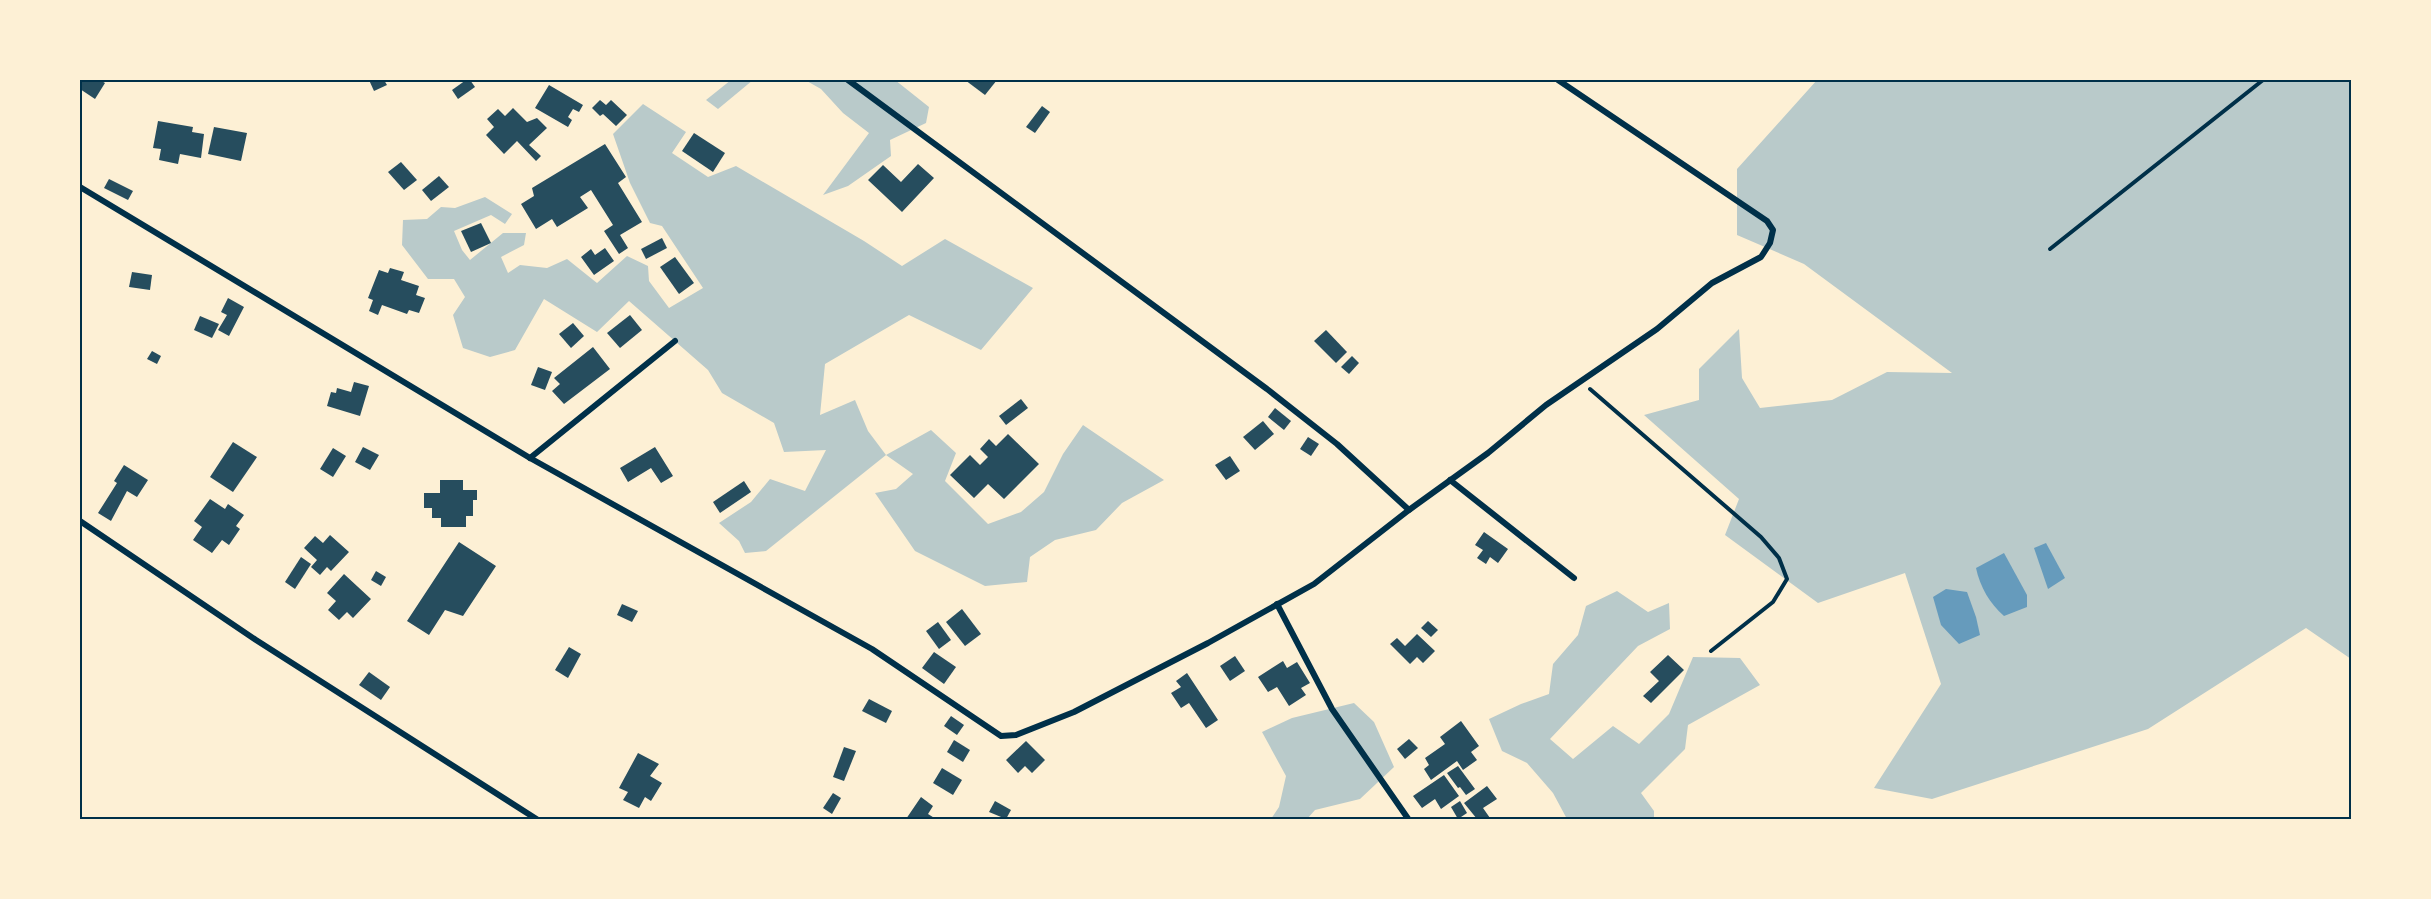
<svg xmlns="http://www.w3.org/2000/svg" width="2431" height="899" font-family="Georgia,serif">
<rect width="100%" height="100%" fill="#fdf0d5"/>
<g fill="#b9caca">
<path d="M731 80H753L718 109 706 100Z"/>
<path d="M805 80H895L929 107 926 123 890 140 891 156 848 186 823 195 869 133 843 113 821 89Z"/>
<path d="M1817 80H2351V659L2306 628 2148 729 1932 799 1874 788 1941 684 1905 573 1818 603 1725 535 1739 499 1644 415 1699 400V369L1739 329 1742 378 1760 408 1832 400 1887 372 1952 373 1804 264 1737 235V169Z"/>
<path d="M643 104 686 132 672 153 708 177 736 166 864 241 902 266 945 239 1033 288 981 350 909 315 825 364 820 415 855 400 868 431 886 455 931 430 956 453 945 481 988 524 1021 512 1044 492 1063 454 1083 425 1164 480 1122 503 1096 530 1055 540 1030 557 1027 582 985 586 915 551 875 493 896 489 913 474 886 455 766 551 745 553 739 541 719 523 751 502 770 479 805 491 826 450 784 452 774 423 722 393 708 370 629 301 597 332 544 299 515 350 490 357 463 348 453 315 465 297 454 279H428L402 245 403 220 427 219 441 207 455 208 485 197 512 214 505 224 491 215 454 231 462 250 470 260 503 233H526L524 245 501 257 508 273 520 265 547 268 567 259 597 283 627 256 648 266 649 281 669 308 703 288 662 226 650 223 630 183 613 134Z"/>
<path d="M1617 591 1648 612 1669 603 1670 629 1638 646 1550 739 1573 759 1613 726 1639 744 1669 714 1693 657 1740 658 1760 685 1688 725 1685 749 1641 793 1654 811V819H1567L1553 793 1527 763 1502 751 1489 719 1521 704 1549 694 1553 664 1578 635 1586 606Z"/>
<path d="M1354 703 1374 722 1394 767 1360 799 1315 810 1307 819H1271L1279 807 1286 776 1262 732 1292 718Z"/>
</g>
<g fill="#669bbc">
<path d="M2046 543 2065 578 2048 589 2034 548Z"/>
<path d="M2004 553 2027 595V607L2004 616C1990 604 1980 587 1976 568Z"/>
<path d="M1946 589 1967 592 1976 617 1980 635 1959 644 1941 625 1933 597Z"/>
</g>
<g fill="#264d5e">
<path d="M80 80H100L105 83 95 99 80 89Z"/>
<path d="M369 80H384L387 85 374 91Z"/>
<path d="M466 80H470L475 87 458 99 452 90Z"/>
<path d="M965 80H997L985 95Z"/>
<path d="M549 85 583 105 579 112 573 109 568 117 572 120 568 127 535 108Z"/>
<path d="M600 100 606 105 611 100 627 115 616 126 603 114 600 116 592 108Z"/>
<path d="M1042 106 1050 112 1035 133 1026 127Z"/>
<path d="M513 108 527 122 537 118 547 128 529 145 541 156 536 161 517 141 504 154 486 135 494 127 487 119 498 109 505 116Z"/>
<path d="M158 121 193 127 192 132 204 134 201 158 180 154 178 164 159 160 161 149 153 148Z"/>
<path d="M214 127 247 133 241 161 208 154Z"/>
<path d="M694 133 725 153 713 172 682 151Z"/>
<path d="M605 144 626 177 618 183 642 222 620 235 628 248 619 254 604 231 613 225 591 190 580 197 588 208 557 227 552 219 536 229 521 204 534 196 532 188Z"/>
<path d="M401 162 417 180 404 190 388 172Z"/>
<path d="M918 164 934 178 902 212 868 180 883 165 901 182Z"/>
<path d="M439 176 449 187 431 201 422 190Z"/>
<path d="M109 179 133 191 128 200 104 188Z"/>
<path d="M481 223 491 243 471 252 461 231Z"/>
<path d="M662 238 667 248 646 259 641 249Z"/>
<path d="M605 248 614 261 594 275 581 257 591 249 595 255Z"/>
<path d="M675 257 694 283 679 294 660 267Z"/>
<path d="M390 268 404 272 401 280 419 286 416 295 425 298 419 313 409 310 407 314 382 305 378 315 369 311 373 300 368 298 379 270 388 273Z"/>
<path d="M132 272 152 275 150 290 129 287Z"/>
<path d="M228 298 244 307 229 336 218 330 227 315 221 312Z"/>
<path d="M630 315 642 330 620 348 607 333Z"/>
<path d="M200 316 219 324 212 338 194 330Z"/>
<path d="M573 323 584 336 571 348 559 334Z"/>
<path d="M1326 330 1347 352 1336 363 1314 341Z"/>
<path d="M593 347 610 369 564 404 552 391 560 384 554 378Z"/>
<path d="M152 351 161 356 157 364 147 359Z"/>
<path d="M1352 356 1359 363 1349 374 1341 367Z"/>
<path d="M538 367 552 372 545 390 531 385Z"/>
<path d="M354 382 369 386 360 416 327 406 331 392 336 393 337 388 351 392Z"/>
<path d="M1021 399 1028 408 1006 425 999 416Z"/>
<path d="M1275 408 1291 421 1284 430 1268 417Z"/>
<path d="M1263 421 1274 434 1255 450 1243 437Z"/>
<path d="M1008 434 1039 464 1004 499 988 484 974 498 950 475 970 455 980 465 988 457 980 449 989 439 996 446Z"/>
<path d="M1308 437 1319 444 1311 456 1300 449Z"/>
<path d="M233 442 257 457 233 492 210 477Z"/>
<path d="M363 447 379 455 370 470 355 462Z"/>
<path d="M655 447 673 476 661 483 651 468 628 482 620 468Z"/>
<path d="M333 448 346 456 333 477 320 469Z"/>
<path d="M1230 456 1240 471 1226 480 1215 465Z"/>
<path d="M124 465 148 480 137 497 127 491 111 521 98 513 117 483 114 481Z"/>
<path d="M440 480H463V490H477V500H473V516H466V527H441V518H432V508H424V493H440Z"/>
<path d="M744 481 751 492 720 513 713 502Z"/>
<path d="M210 499 225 509 228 504 244 515 236 526 240 529 229 545 222 540 212 553 193 540 202 527 194 521Z"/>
<path d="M1484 532 1508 549 1498 563 1490 557 1486 564 1477 558 1483 550 1475 545Z"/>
<path d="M330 535 349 552 331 571 327 567 320 575 311 567 317 560 304 548 315 536 323 543Z"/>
<path d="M459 542 496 566 463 616 445 610 429 635 407 621Z"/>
<path d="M301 557 311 564 295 589 285 582Z"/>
<path d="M376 571 386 577 381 586 371 580Z"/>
<path d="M344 574 371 599 353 618 347 612 339 620 328 610 336 601 327 593Z"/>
<path d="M622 604 638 611 632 622 617 615Z"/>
<path d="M962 609 981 634 965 646 946 622Z"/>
<path d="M1428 621 1438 630 1431 637 1421 628Z"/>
<path d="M938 622 951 640 939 649 926 631Z"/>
<path d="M1417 634 1435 651 1423 663 1417 657 1410 664 1390 644 1397 638 1405 646Z"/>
<path d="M569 647 581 654 568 678 555 670Z"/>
<path d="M934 652 956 667 944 684 922 668Z"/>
<path d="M1668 655 1684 670 1651 703 1643 696 1659 681 1650 672Z"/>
<path d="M1235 656 1245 671 1230 681 1220 666Z"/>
<path d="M1283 661 1287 668 1297 662 1310 683 1301 688 1306 695 1289 706 1277 687 1268 692 1258 677Z"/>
<path d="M369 672 390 687 381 700 359 685Z"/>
<path d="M1187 673 1218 720 1206 728 1189 703 1181 708 1171 693 1181 687 1176 681Z"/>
<path d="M869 699 892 711 886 723 862 711Z"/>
<path d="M951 716 964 725 957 735 944 726Z"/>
<path d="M1461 721 1479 746 1471 752 1477 760 1463 770 1457 761 1431 780 1424 769 1429 765 1425 758 1445 744 1440 737Z"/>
<path d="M1409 739 1418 748 1405 759 1397 749Z"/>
<path d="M954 740 970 750 963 762 947 752Z"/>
<path d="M1026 741 1045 760 1032 773 1025 766 1018 773 1006 760Z"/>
<path d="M844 747 856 751 844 781 833 777Z"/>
<path d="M638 753 659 764 650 776 662 783 651 801 645 797 639 808 623 800 628 792 619 788Z"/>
<path d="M1458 766 1475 789 1466 795 1460 787 1458 788 1447 773Z"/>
<path d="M942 768 962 780 953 795 933 783Z"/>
<path d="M1444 775 1459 796 1441 809 1435 799 1422 808 1413 796Z"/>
<path d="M1487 786 1497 799 1483 808 1490 818 1477 819 1464 803Z"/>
<path d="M833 793 841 798 832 814 823 808Z"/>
<path d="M921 797 933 806 928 814 936 819H906Z"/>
<path d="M995 801 1011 810 1006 819 989 812Z"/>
<path d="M1460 801 1467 813 1458 819 1451 807Z"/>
</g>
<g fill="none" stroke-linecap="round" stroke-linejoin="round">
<g stroke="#003049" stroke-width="4">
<path d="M2050 249 2263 80"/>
<path d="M1590 389 1761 537 1779 558 1787 579 1773 602 1711 651"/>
</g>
<g stroke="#003049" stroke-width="6">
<path d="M848 80 1267 389 1337 444 1409 510"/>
<path d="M80 187 530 458 872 649 1001 736 1016 735 1074 712 1208 643 1314 584 1409 510 1488 453 1546 405 1657 329 1712 283 1761 257 1770 243 1773 230 1767 221 1558 80"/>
<path d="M530 458 675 341"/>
<path d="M1450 480 1574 578"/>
<path d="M80 521 256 640 538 820"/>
<path d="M1277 604 1332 709 1409 820"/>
</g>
</g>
<rect width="2431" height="899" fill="none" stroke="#fdf0d5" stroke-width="162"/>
<rect x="81" y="81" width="2269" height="737" fill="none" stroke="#003049" stroke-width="2"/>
</svg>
